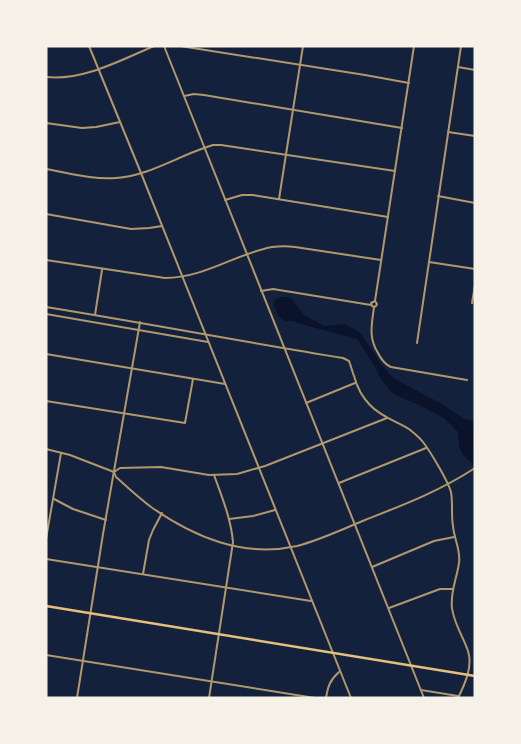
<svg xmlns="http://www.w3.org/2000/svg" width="521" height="744" font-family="Barlow,sans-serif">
<rect width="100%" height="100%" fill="#14213d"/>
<path fill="#0b132b" d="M288 297 292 299 298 308 305 315 324 326 344 324 360 332 382 365 393 378 442 404 464 419 475 421V437L473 441 475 450V466L463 455 459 446 458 432 444 418 421 406 396 395 389 390 381 379 376 369 357 339 301 324 293 321H284L279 317 273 304C276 297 281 297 288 297Z"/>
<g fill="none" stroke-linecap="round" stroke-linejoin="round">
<g stroke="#b1986c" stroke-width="2">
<path d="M89 46 141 173 351 698"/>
<path d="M164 46 424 698"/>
<path d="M180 46 365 75 409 83"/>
<path d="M458 67 475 70"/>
<path d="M46 77C83 81 121 60 154 46"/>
<path d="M184 96 194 94 204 95 402 128"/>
<path d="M46 123 82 128 96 127 120 122"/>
<path d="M448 132 475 136"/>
<path d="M46 169C69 173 93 180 116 178 147 176 175 158 204 148L213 145H221L395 171"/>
<path d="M438 196 475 203"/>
<path d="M279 199 303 46"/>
<path d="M225 200 242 195H253L388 217"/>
<path d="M46 214 131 229 149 228 162 226"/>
<path d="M46 260 165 278C204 278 235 254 272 247 280 246 288 246 295 247L381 260"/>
<path d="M429 262 475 269"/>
<path d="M261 291 273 289 371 305"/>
<path d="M375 301 377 304 376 306 374 307 372 306 371 303 375 301 414 46"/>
<path d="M472 303 475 285"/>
<path d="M46 307C145 323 244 342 343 358L349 361C351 366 352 371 354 376 357 387 362 397 370 405 381 417 396 421 409 429 414 433 419 437 423 442 430 451 448 481 451 492 453 503 451 515 453 526 454 539 461 550 459 563 457 578 450 592 452 608 454 624 463 636 468 651 473 666 465 684 458 698"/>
<path d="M374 307C372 324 368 337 378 353 381 359 384 364 391 367L467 380"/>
<path d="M46 314 208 342"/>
<path d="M95 315 102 270"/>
<path d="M417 343 461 46"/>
<path d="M46 354 225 384"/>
<path d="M46 401 185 423 193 379"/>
<path d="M306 403 355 383"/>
<path d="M46 449 70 455 114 472 116 477C127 487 139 498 151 507 194 537 243 558 297 546 320 540 343 529 365 520 403 505 440 491 475 468"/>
<path d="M114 472 120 468 161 467 209 475 237 474 265 466 387 418"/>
<path d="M339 483 426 448"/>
<path d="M54 499 73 509 106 520"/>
<path d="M229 519 253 516 275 510"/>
<path d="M46 539 61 453"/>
<path d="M46 559 311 601"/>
<path d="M372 567 434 541 454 537"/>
<path d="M143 574 149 540 153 530 162 513"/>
<path d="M389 608 440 589H453"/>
<path d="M46 655 315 698"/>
<path d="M421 690 458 696"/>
<path d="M77 698 103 534 140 322"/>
<path d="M209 698 233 542C231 519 222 497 214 475"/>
<path d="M326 698C328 686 330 680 339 672"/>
</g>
<path stroke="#e5c07b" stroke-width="2.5" d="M46 606 475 676"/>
</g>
<rect width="521" height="744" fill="none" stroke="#f6f1e7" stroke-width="95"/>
</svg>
